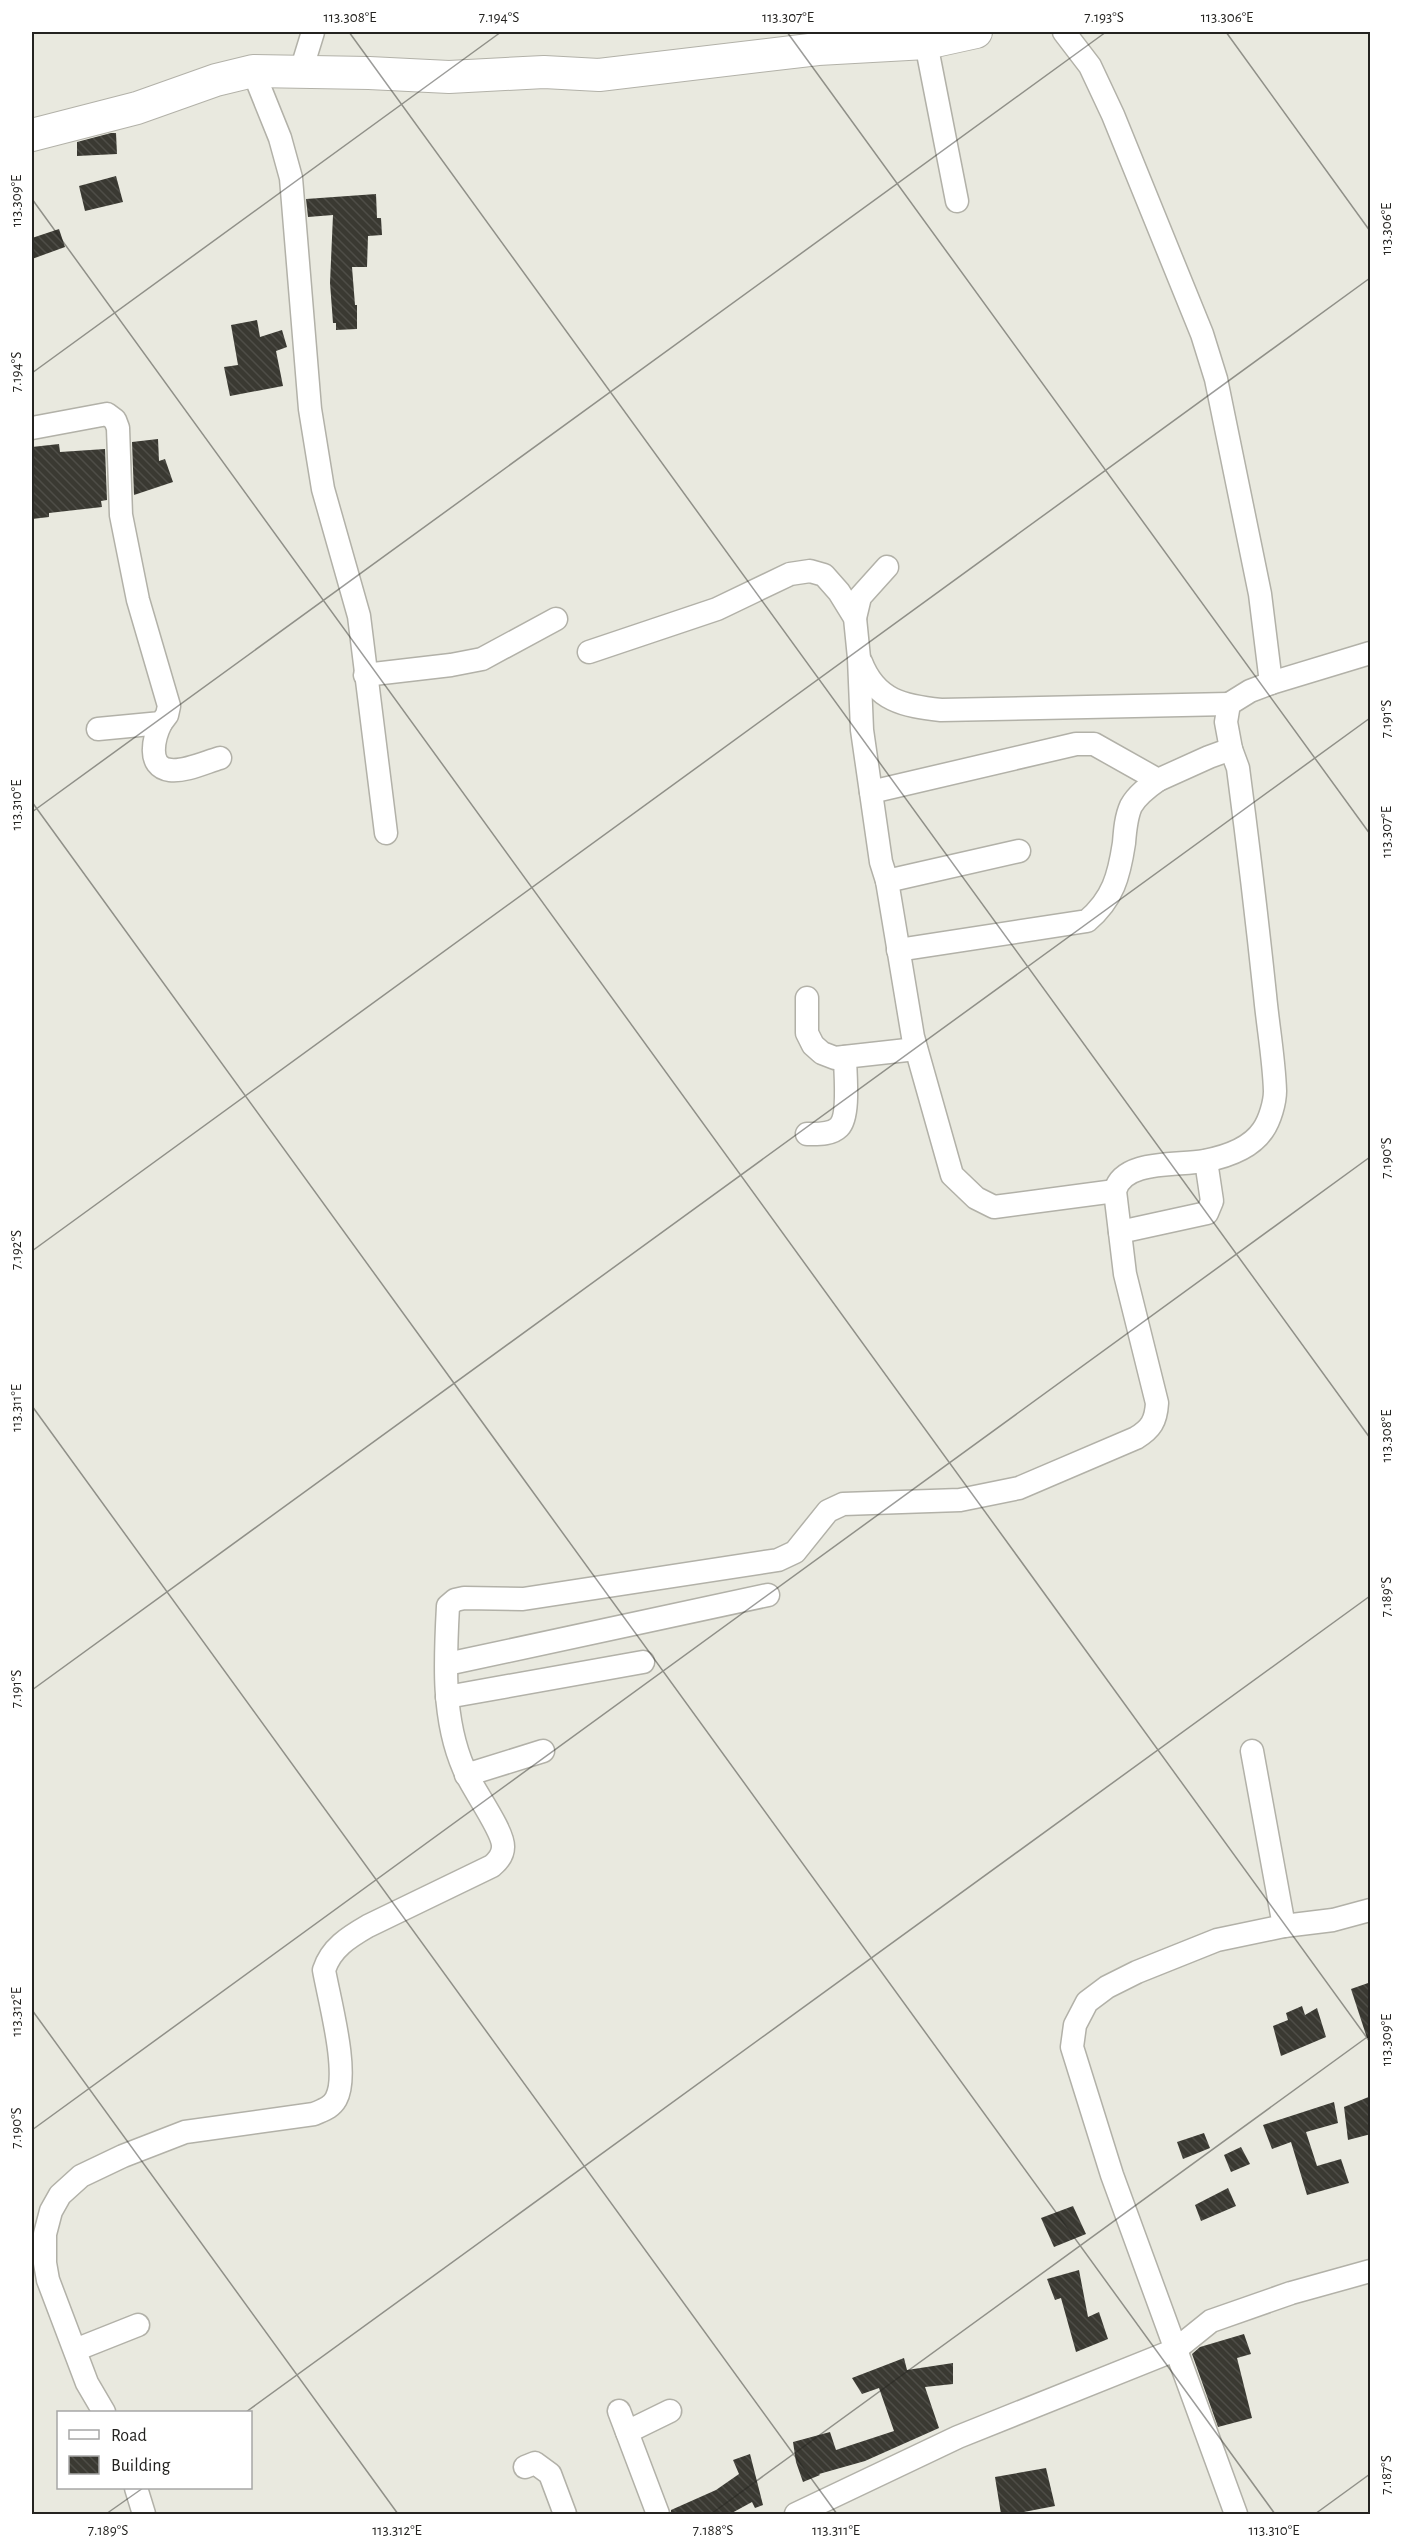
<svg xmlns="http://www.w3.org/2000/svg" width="1402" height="2546" font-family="'Alegreya Sans',sans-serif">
<defs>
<pattern id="building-back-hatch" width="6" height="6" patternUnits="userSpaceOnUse" patternTransform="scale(1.5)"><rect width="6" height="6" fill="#3a3932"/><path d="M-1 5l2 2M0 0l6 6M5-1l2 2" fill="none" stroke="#4e4d47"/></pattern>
</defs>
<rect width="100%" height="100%" fill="#e9e9df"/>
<g fill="url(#building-back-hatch)">
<path d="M111 133H116L117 154 77 156V142Z"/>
<path d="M116 176 123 202 85 211 79 186Z"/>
<path d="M376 194 377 218H381L382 235 368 236 367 267H352L355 305H357V329L336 330V323H333L330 283 333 215 308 217 306 199Z"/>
<path d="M59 229 65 247 32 259V238Z"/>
<path d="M257 320 260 337 282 330 287 347 276 351 283 386 230 396 224 367 238 365 231 325Z"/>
<path d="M158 439 159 461 165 459 173 482 134 495 132 442Z"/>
<path d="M59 444 60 452 105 449 107 500 101 501 102 507 49 513V517L32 519V447Z"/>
<path d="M1371 1982V2038H1367L1351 1989Z"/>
<path d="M1302 2006 1305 2015 1317 2008 1326 2037 1281 2056 1273 2026 1288 2020 1286 2013Z"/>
<path d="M1371 2096V2134L1348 2140 1344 2107Z"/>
<path d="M1334 2102 1338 2123 1306 2132 1317 2166 1341 2159 1349 2183 1307 2195 1291 2142 1272 2149 1263 2125Z"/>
<path d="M1204 2133 1210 2148 1183 2159 1177 2142Z"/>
<path d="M1241 2147 1250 2164 1231 2172 1224 2155Z"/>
<path d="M1228 2188 1236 2206 1201 2221 1195 2205Z"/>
<path d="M1073 2206 1086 2234 1054 2247 1041 2218Z"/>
<path d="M1079 2270 1088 2317 1099 2312 1108 2339 1076 2352 1061 2298 1055 2300 1047 2279Z"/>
<path d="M1244 2334 1251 2354 1237 2358 1252 2418 1218 2427 1192 2354 1200 2347Z"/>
<path d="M904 2358 907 2370 953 2363V2384L925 2387 939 2428 865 2461 819 2474 820 2475 803 2482 796 2462 793 2442 830 2432 836 2450 894 2431 879 2388 862 2394 852 2378Z"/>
<path d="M750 2454 763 2505 755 2508 752 2502 730 2514H671V2510L716 2490 739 2474 733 2460Z"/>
<path d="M1046 2468 1055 2506 1014 2514H1001L995 2477Z"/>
</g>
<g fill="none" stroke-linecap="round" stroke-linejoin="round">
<defs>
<g id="street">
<path d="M1064 32 1090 66 1113 115 1202 334 1216 379 1260 594 1271 683"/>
<path d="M926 43 957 201"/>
<path d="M253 71 280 138 291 178 310 409 323 489 359 616 386 833"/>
<path d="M301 71 313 32"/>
<path d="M32 428 107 414 115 420 118 428 121 515 138 600 169 706 167 715 161 723 98 729"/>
<path d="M855 618 860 597 887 567"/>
<path d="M589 652 717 609 790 574 810 571 824 575 839 592 855 618 859 658 862 730 881 862 887 881 913 1037 952 1175 976 1198 994 1207 1115 1191"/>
<path d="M861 662C876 701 904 706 941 710L1229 704"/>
<path d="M365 675 451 665 482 659 556 619"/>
<path d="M161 723C154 737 146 767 170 770 185 772 206 762 220 758"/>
<path d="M871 792 1076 744H1094L1158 780 1209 757 1231 749 1226 722 1229 704 1250 691 1271 683 1370 653"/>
<path d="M887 881 1019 851"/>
<path d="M898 950 1087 921C1113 899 1119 876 1124 843 1125 830 1126 817 1131 806 1137 795 1148 787 1158 780"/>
<path d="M807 998V1033L813 1045 822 1053 835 1058 916 1049"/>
<path d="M807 1134C818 1134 831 1135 839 1127 850 1116 845 1072 845 1057"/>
<path d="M1120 1232 1207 1213 1212 1201 1206 1161"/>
<path d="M447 1664 768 1595"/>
<path d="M447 1697 643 1662"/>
<path d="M1252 1751 1284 1926"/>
<path d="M466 1775 543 1751"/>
<path d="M75 2350 138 2325"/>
<path d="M619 2411 658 2514"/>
<path d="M104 2412 87 2383 48 2280 45 2263V2234L51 2211 60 2195 81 2176 123 2156 185 2132 314 2114C323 2110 331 2108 336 2099 350 2074 329 1999 324 1970 331 1948 349 1937 368 1926L492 1866C498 1861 503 1855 503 1847 504 1831 471 1787 464 1769 442 1719 445 1661 448 1606L455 1600 464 1598 523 1599 778 1560 795 1552 828 1511 843 1504 960 1500 1019 1488 1136 1438C1151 1429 1156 1421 1157 1403L1125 1274 1115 1191C1123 1159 1178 1166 1204 1161 1225 1157 1251 1148 1263 1130 1270 1120 1275 1102 1275 1091 1274 1059 1268 1027 1265 995 1257 919 1248 844 1238 768L1231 749"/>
<path d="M627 2432 670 2411"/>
<path d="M525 2467 535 2463 550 2474 565 2514"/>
<path d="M136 2488 144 2514"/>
<path d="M796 2514 958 2437 1175 2350 1211 2321 1291 2293 1370 2271"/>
<path d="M1236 2514 1112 2175 1072 2047 1075 2025 1087 2002 1107 1987 1137 1972 1217 1940 1284 1926 1333 1920 1370 1910"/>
</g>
<path id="secondary" d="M32 135 137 108 216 80 253 71 369 73 449 77 544 72 599 75 818 49 926 43 976 32"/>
</defs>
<use href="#street" stroke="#b2b1a8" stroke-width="25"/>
<use href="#secondary" stroke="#b2b1a8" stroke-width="34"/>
<use href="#street" stroke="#fff" stroke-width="22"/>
<use href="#secondary" stroke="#fff" stroke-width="32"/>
</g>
<path fill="none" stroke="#242320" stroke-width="1.5" stroke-opacity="0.45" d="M349 32 1370 1438M787 32 1370 834M1226 32 1370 231M32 199 1370 2042M32 373 501 32M32 802 1275 2514M32 812 1106 32M32 1251 1370 278M32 1406 837 2514M32 1690 1370 718M32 2010 398 2514M32 2130 1370 1157M246 2412 1370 1596M106 2514 143 2488M711 2514 1370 2035M1315 2514 1370 2474"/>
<rect width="1402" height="2546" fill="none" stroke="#ffffff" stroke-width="66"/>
<rect x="57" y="2411" width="195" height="78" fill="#ffffff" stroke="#a7a7a6" stroke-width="1.5"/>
<rect x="69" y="2430" width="30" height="9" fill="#ffffff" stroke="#a7a7a6" stroke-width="1.5"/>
<text x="111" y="2441" font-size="18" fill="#242320">Road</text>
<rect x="69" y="2456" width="30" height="18" fill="url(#building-back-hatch)" stroke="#a7a7a6" stroke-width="1.5"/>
<text x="111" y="2471" font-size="18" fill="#242320">Building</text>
<rect x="33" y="33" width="1336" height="2480" fill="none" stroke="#242320" stroke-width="2"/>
<g font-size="15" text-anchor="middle" fill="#242320">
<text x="350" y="22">113.308°E</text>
<text x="499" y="22">7.194°S</text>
<text x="788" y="22">113.307°E</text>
<text x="1104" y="22">7.193°S</text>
<text x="1227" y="22">113.306°E</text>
<text transform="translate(16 201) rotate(-90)" y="5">113.309°E</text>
<text transform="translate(1386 229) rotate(-90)" y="5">113.306°E</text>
<text transform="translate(16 372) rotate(-90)" y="5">7.194°S</text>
<text transform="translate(1386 719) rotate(-90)" y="5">7.191°S</text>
<text transform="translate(16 805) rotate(-90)" y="5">113.310°E</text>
<text transform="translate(1386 832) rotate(-90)" y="5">113.307°E</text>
<text transform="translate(1386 1158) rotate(-90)" y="5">7.190°S</text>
<text transform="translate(16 1250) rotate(-90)" y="5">7.192°S</text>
<text transform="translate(16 1408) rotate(-90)" y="5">113.311°E</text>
<text transform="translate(1386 1436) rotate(-90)" y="5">113.308°E</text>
<text transform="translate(1386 1597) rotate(-90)" y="5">7.189°S</text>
<text transform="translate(16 1689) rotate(-90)" y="5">7.191°S</text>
<text transform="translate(16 2012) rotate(-90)" y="5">113.312°E</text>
<text transform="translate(1386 2040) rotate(-90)" y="5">113.309°E</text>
<text transform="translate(16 2128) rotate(-90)" y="5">7.190°S</text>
<text transform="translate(1386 2475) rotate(-90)" y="5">7.187°S</text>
<text x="108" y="2535">7.189°S</text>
<text x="397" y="2535">113.312°E</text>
<text x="713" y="2535">7.188°S</text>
<text x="836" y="2535">113.311°E</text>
<text x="1274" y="2535">113.310°E</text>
</g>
</svg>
